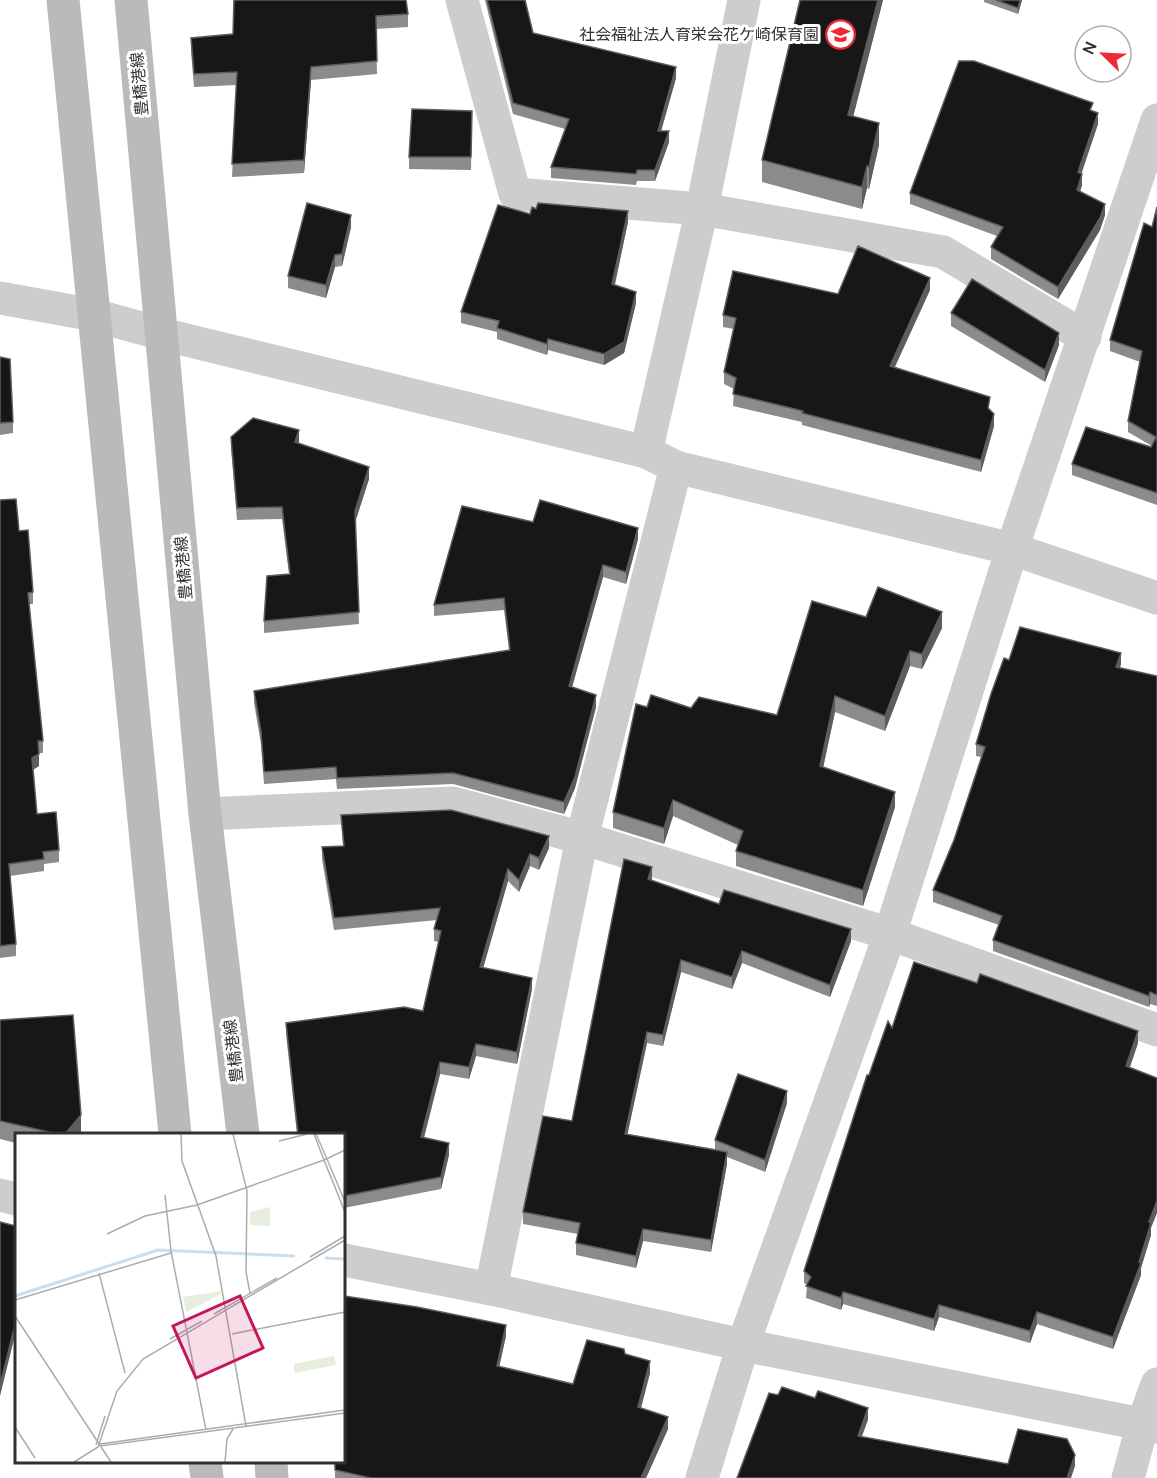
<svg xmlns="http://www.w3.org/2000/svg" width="1157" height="1478" font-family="Manrope,'Noto Sans JP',sans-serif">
<rect width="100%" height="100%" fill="#fff"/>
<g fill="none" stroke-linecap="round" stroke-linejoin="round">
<g stroke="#cdcdcd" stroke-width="33">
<path d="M462 0 515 194 702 209 943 252 1085 337"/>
<path d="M205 814 453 803 582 838 890 934 1157 1030"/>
<path d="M491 1289 582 838 676 467"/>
<path d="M702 1478 743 1345 890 934 1012 549 1157 120"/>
<path d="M1128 1478 1143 1423 1157 1384"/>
</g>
<g stroke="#cdcdcd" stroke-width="33">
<path d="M0 298 94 315 162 334 646 452 676 467 1012 549 1157 598"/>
<path d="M646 452 702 209 744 0"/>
<path d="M0 1195 16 1199"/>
<path d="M344 1260 491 1289 743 1345 1157 1427"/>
</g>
<g stroke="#bababa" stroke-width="33">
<path d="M63 0 175 1134"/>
<path d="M131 0 205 814 243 1134"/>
<path d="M205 1462 207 1478"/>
<path d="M271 1462 272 1478"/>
</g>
</g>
<g fill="#8b8b8b">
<path d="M234 0 408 14V27L376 29 377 74 311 80 304 173 232 177 236 85 194 87 191 51V38L233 34Z"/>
<path d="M485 0H525L533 33 676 78 661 131 669 142 655 181H637L636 185 551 178V167L565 129 513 114Z"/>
<path d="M883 0 853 116 879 145 869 189 867 188 862 209 762 182V160Z"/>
<path d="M984 0H1022L1018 14 984 2Z"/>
<path d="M472 111 471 170 409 169V157Z"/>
<path d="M1093 111 1098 124 1081 173 1082 185 1080 192 1105 215 1100 230 1058 299 991 259V247L997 236 910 204V193Z"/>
<path d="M1157 207V505L1072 475V464L1151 447 1152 446 1128 432V421L1140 362 1110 351V340L1152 227Z"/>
<path d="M536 209 628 222 615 285 636 303 624 353 604 365 548 350 547 355 497 339V332L461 323V312L530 214Z"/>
<path d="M351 227 342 266 335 267 326 298 288 288V276Z"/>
<path d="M930 290 895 367 990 410 994 426 981 472 802 425V422L733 406 734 389 724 384V372L734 329 723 327V315L838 294Z"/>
<path d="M951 313 1059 345 1045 382 951 326Z"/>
<path d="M0 357 13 422V433L0 435Z"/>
<path d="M231 437 299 442 298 443 369 479 355 521 359 624 264 633V621L289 574 282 519 237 520 231 448Z"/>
<path d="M0 500 19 531 33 592V604H29L43 741V753H39V766L33 770 37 814 59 850V862L44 864V871L10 876 16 944V956L0 958Z"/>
<path d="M533 522 638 539 626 584 603 577 572 687 596 707 575 788 564 814 453 784 337 789 336 779 264 784 261 744 254 703V691L509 650 504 610 434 616V605Z"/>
<path d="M866 617 942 628 922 669 910 666 885 731 835 712 823 768 895 807 863 906 736 866V851L738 845 673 816 664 844 613 828V812L647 707 691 708 777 715Z"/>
<path d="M1009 660 1121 664 1120 668 1157 676V1006L1150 1004 1149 1007 993 951V940L999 925 933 902V890L954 840 981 757 976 756V744Z"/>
<path d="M341 815 549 848 539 870 530 866 519 892 508 881 483 968 532 989 517 1064 476 1056 469 1079 440 1074 424 1138 449 1155 441 1189 344 1208V1134H297L286 1034V1023L423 1011 439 942 434 941V929L437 920 334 930 322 859V847L343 846Z"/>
<path d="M719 904 851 941 830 997 742 963 732 989 681 972 663 1046 647 1043 627 1134 715 1149V1140L787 1103 765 1172 727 1157V1164L711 1252 643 1241 636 1268 576 1255V1243L578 1234 523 1224V1212L572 1121Z"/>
<path d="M0 1020 81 1133 79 1134H16V1143L0 1139Z"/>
<path d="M892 1028 1138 1043 1130 1067 1151 1228V1235L1141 1268V1275L1113 1349 1037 1324 1030 1343 939 1317 934 1331 843 1304 841 1310 806 1298 807 1285 804 1283V1271L869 1075Z"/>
<path d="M506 1336 499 1366 573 1384 625 1354 650 1373 641 1408 668 1429 646 1478H335V1461Z"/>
</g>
<g fill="#5d5d5d">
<path d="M878 0H883L848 137V115Z"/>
<path d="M1020 0H1022L1018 14V8Z"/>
<path d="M311 67V80L304 173V160Z"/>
<path d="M676 67V78L658 142V131Z"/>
<path d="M1098 113V124L1078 184V172Z"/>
<path d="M879 123V145L869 189V167Z"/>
<path d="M669 131V142L655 181V170Z"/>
<path d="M867 166V188L862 209V187Z"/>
<path d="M1082 174V185L1077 202V190Z"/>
<path d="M1105 204V215L1100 230 1058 299V287Z"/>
<path d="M628 211V222L612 296V284Z"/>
<path d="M351 215V227L342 266V254Z"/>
<path d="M335 255V267L326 298V285Z"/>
<path d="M930 278V290L890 377V366Z"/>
<path d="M636 292V303L624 353 604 365V354Z"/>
<path d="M1059 333V345L1045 382V370Z"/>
<path d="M548 339V350L547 355V344Z"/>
<path d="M994 414V426L981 472V460Z"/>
<path d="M299 430V442L295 453V442Z"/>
<path d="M369 467V479L355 523V511Z"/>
<path d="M638 528V539L626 584V572Z"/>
<path d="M603 565V577L569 698V686Z"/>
<path d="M942 612V628L922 669V654Z"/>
<path d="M910 651V666L885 731V716Z"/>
<path d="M1121 653V664L1116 679V667Z"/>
<path d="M596 695V707L575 788 564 814V802Z"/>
<path d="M835 696V712L820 782V766Z"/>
<path d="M39 754V766L32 770V758Z"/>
<path d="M895 792V807L863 906V890Z"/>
<path d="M673 800V816L664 844V828Z"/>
<path d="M549 836V848L539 870V858Z"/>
<path d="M530 854V866L519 892V880Z"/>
<path d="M652 867V879L648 891V879Z"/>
<path d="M508 869V881L480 979V967Z"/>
<path d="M851 929V941L830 997V985Z"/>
<path d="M742 951V963L732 989V977Z"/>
<path d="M681 960V972L663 1046V1035Z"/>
<path d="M532 978V989L517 1064V1052Z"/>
<path d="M1150 992V1004L1149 1007V996Z"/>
<path d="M1138 1031V1043L1126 1078V1066Z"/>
<path d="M647 1032V1043L625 1146V1134Z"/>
<path d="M476 1044V1056L469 1079V1067Z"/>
<path d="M440 1062V1074L421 1149V1137Z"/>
<path d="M787 1091V1103L765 1172V1160Z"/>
<path d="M81 1115V1133L79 1134H65Z"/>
<path d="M449 1143V1155L441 1189V1177Z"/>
<path d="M727 1152V1164L711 1252V1240Z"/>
<path d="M1157 1201V1213L1151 1228V1235L1141 1268V1275L1113 1349V1337L1139 1262 1149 1222Z"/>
<path d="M643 1229V1241L636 1268V1256Z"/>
<path d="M843 1292V1304L841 1310V1298Z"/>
<path d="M939 1305V1317L934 1331V1319Z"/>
<path d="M1037 1312V1324L1030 1343V1331Z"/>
<path d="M16 1321V1331L0 1396V1385Z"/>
<path d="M506 1325V1336L497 1377V1366Z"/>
<path d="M650 1361V1373L638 1419V1407Z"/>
<path d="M868 1408V1420L858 1447V1436Z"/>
<path d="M668 1417V1429L646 1478H641Z"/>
<path d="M1075 1455V1466L1071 1478H1067Z"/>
</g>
<g fill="#171717" stroke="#5d5d5d" stroke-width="1.5">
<path d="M234 0H406L408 14 376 16 377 61 311 67 304 160 232 164 237 72 194 74 191 38 233 34Z"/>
<path d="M487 0H525L533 33 676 67 658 131H669L655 170H637L636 174 551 167 569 119 513 103Z"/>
<path d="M800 0H878L848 115 879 123 869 167 867 166 862 187 762 160Z"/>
<path d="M996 0H1020L1018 8Z"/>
<path d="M959 61H974L1093 103 1090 110 1098 113 1078 172 1082 174 1077 190 1105 204 1100 218 1058 287 991 247 1003 227 910 193Z"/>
<path d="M412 109 472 111 471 157H409Z"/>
<path d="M307 203 351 215 342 254 335 255 326 285 288 276Z"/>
<path d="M538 203 628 211 612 284 636 292 624 342 604 354 548 339 547 344 497 328 499 321 461 312 498 205 530 214 532 207 536 209Z"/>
<path d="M1157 207V493L1072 464 1086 427 1151 447 1156 437 1128 421 1142 351 1110 340 1144 223 1152 227Z"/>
<path d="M858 246 930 278 890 366 990 397 988 408 994 414 981 460 802 413 803 411 733 394 736 378 724 372 736 318 723 315 733 271 838 294Z"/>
<path d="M972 279 1059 333 1045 370 951 313Z"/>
<path d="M0 357 10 359 13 422 0 423Z"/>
<path d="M253 418 299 430 295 442 369 467 355 511 359 612 264 621 267 576 290 574 282 507 237 508 231 437Z"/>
<path d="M16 499 19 531 28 530 33 592 28 593 43 741H38L39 754 32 758 37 814 56 812 59 850 43 852 44 859 9 864 16 944 0 946V500Z"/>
<path d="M540 500 638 528 626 572 603 565 569 686 596 695 575 777 564 802 453 773 337 778 336 767 264 772 261 732 254 691 510 650 504 598 434 605 462 506 533 522Z"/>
<path d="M878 587 942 612 922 654 910 651 885 716 835 696 820 766 895 792 863 890 736 851 743 831 673 800 664 828 613 812 636 704 647 707 651 695 691 708 699 697 777 715 812 601 866 617Z"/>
<path d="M1020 627 1121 653 1116 667 1157 676V995L1150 992 1149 996 993 940 1002 916 933 890 954 840 985 747 976 744 991 694 1004 658 1009 660Z"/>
<path d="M451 810 549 836 539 858 530 854 519 880 508 869 480 967 532 978 517 1052 476 1044 469 1067 440 1062 421 1137 449 1143 441 1177 344 1196V1134H298L286 1023 404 1007 423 1011 441 931 434 929 440 908 334 918 322 847 344 846 341 815Z"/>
<path d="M624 859 652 867 648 879 719 904 724 890 851 929 830 985 742 951 732 977 681 960 663 1035 647 1032 625 1134 727 1152 711 1240 643 1229 636 1256 576 1243 580 1223 523 1212 543 1116 572 1121Z"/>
<path d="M914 962 977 983 980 974 1138 1031 1126 1066 1157 1078V1201L1149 1222 1151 1223 1139 1262 1141 1263 1113 1337 1037 1312 1030 1331 939 1305 934 1319 843 1292 841 1298 806 1286 811 1277 804 1271 867 1075H869L888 1021 892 1028Z"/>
<path d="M73 1015 81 1115 65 1134H58L0 1121V1020Z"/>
<path d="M738 1074 787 1091 765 1160 715 1140Z"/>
<path d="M0 1222 16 1226V1321L0 1385Z"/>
<path d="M344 1296 417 1307 506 1325 497 1366 573 1384 587 1340 624 1349 625 1354 650 1361 638 1407 668 1417 641 1478H371L335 1470V1461H344Z"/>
<path d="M782 1387 815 1398 818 1391 868 1408 858 1436 1008 1464 1018 1429 1067 1439 1075 1455 1067 1478H737L769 1393 778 1395Z"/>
</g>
<defs>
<symbol id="school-ring" viewBox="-11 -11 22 22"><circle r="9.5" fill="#fff" stroke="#f02937" stroke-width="1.5"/><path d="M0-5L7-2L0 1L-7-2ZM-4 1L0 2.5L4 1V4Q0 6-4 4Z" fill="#f02937"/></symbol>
</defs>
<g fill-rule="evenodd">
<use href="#school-ring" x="824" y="18" width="33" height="33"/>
</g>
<g text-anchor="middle" stroke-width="6" stroke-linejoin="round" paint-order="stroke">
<g font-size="16" fill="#303030" stroke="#fff" text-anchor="end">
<text x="819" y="40">社会福祉法人育栄会花ケ崎保育園</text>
</g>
<g font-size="16" fill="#303030" stroke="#fff">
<text transform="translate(139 84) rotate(-95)" y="6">豊橋港線</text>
<text transform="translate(183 568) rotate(-95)" y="6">豊橋港線</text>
<text transform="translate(233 1051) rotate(-97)" y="6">豊橋港線</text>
</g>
</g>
<g transform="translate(15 1133)">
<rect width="330" height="330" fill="#fff"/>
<path d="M255 74V93L235 92V79ZM206 158V161L171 179 168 164ZM319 223 321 232 279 240V231Z" fill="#e6eedd"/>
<path fill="none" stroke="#c8dfee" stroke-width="3" d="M310 125 330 126M0 163 143 117 280 123"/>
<path fill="none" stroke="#acacac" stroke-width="1.5" d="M166 1 167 28 201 123 231 293M218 1 232 58 231 139 235 160M301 1 312 26M264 8 292 1M330 17 309 27 330 79M312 26 330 69M150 62 156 118 191 297M92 101 130 83 182 72 309 27 299 1M295 124 330 103M84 140 110 240M0 167 156 120M199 181 262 145M0 183 96 329M217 201 330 179M155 206 187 188M0 294 20 325M85 311 330 277M81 312 90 283M85 313 330 280M59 329 83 314 102 258 128 226 330 107M210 329 212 306 218 296"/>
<path fill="#c2185b" fill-opacity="0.15" stroke="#c2185b" stroke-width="3" d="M225 163 248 215 181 245 158 193Z"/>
<rect width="330" height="330" fill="none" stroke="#303030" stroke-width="3"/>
</g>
<g transform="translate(1103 54) rotate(294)"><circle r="28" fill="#ffffff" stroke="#acacac" stroke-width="1.5"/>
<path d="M0-4.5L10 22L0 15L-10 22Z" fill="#f02937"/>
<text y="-9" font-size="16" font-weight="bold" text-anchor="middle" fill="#303030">N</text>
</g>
</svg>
